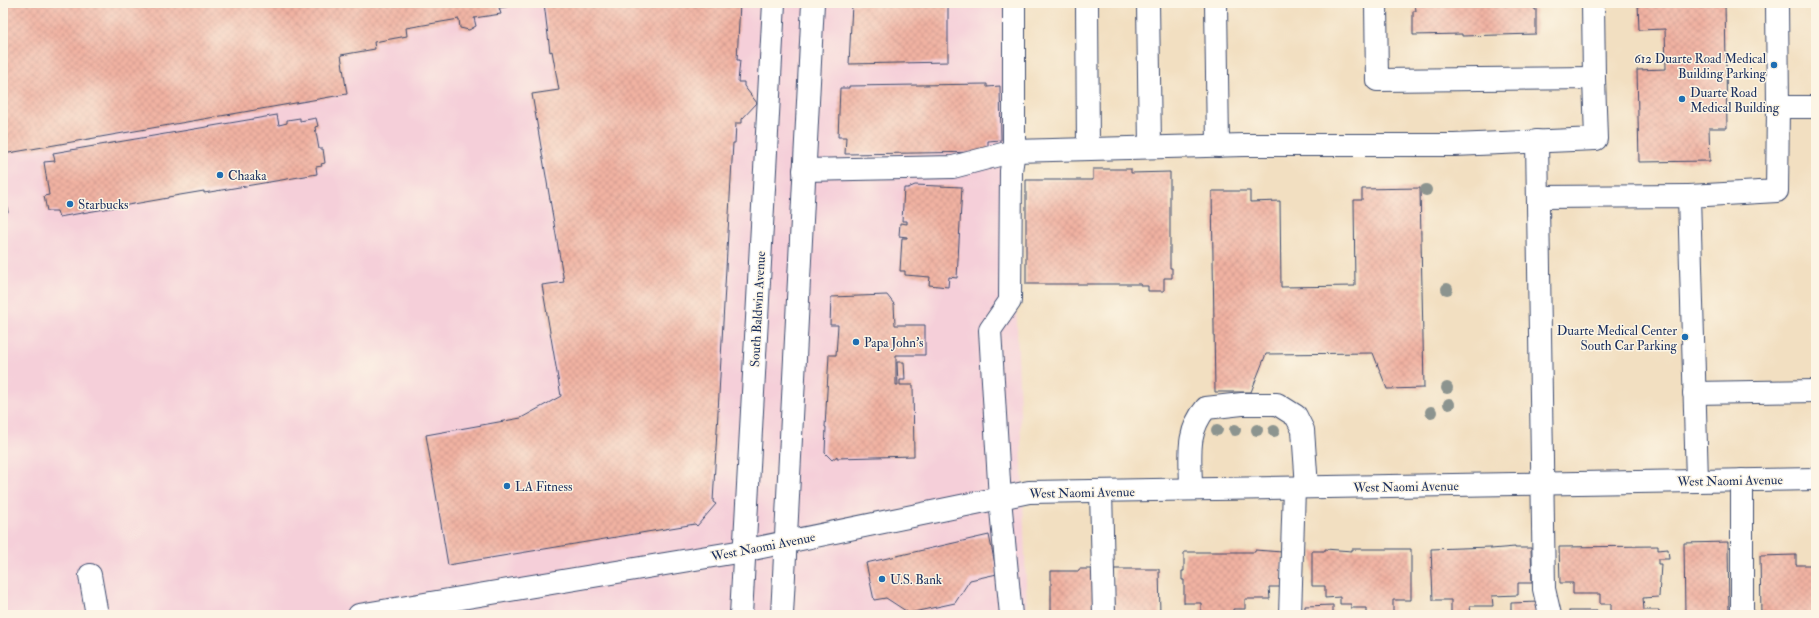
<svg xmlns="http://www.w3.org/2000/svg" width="1819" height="618" font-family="'IM FELL Double Pica',serif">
<defs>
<pattern id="building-cross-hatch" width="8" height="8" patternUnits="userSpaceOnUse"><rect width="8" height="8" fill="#f1b2a2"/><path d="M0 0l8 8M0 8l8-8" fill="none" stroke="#ce998e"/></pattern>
</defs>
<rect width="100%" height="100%" fill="#fcf5e5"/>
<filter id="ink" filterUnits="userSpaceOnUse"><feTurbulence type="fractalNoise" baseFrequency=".025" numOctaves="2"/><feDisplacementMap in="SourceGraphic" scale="8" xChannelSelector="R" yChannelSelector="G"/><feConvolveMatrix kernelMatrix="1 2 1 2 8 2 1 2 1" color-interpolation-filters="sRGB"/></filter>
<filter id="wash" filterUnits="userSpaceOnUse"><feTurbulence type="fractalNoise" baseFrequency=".012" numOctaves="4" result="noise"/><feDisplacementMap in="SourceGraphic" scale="16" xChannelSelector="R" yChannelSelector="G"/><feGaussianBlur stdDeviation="0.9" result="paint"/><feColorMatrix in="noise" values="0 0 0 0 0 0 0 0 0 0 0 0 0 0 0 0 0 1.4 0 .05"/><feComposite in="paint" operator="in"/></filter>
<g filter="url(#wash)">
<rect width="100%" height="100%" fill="#f2dfc1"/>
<path fill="#f5cfd9" d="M3 3H1006L1027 615H3Z"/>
<g id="blocks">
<g fill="url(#building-cross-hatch)">
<path d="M3 3H524V4L499 8 501 14 474 18 476 26 469 30 460 28 459 19 406 28 407 36 374 42 375 49 341 55 347 94 3 154Z"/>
<path d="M544 3H740L737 60H740L738 82H744V86L757 103 742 119V123H736L735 143H733L713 502 716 504 697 526 695 524 448 565 426 435 521 418 561 396 542 285 564 282 532 94 559 90 552 51 550 52Z"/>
<path d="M948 3V62L849 64 852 4Z"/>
<path d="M1415 3H1534V9H1536V34L1462 36V34L1413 35V11H1416Z"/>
<path d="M1638 3H1725L1727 128H1709L1710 161 1639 162 1637 70 1666 69 1665 29 1639 30Z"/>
<path d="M987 84V87L1000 86 1001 140 988 141V152L845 154 846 137H838L840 88H849V86Z"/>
<path d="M277 115 279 125 287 123V120L300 118V121L316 118 318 126 315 127 319 149H323L325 163 321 164 322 166 316 167 317 174 204 193V191L168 197V198L59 217 57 211H47L44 196 49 195 44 162 55 161 53 153Z"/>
<path d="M1093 169H1131V173L1170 172V268H1172V278H1164V291H1148V286H1141V284H1026V180H1093Z"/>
<path d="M915 185 962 187 957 278 949 277 948 287 929 285 930 277 905 275V271H900L902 238H907V237L899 236 900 223 907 224V221H902L904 188H908Z"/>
<path d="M1420 188 1424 388 1387 389 1373 353 1266 354 1251 392H1215L1212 191H1250V202L1280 201 1281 287 1355 286 1354 200H1362V189Z"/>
<path d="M3 189 8 212 3 213Z"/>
<path d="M887 295 894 304 895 325H925V355H896V385H898L897 362H904L905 380H900V385H913L914 456 837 458V456L832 460 825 453 826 427H825L829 355H836L838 325H830L831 297Z"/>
<path d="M989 535 997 574 970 580 955 603 909 613 886 598 874 600 866 563Z"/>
<path d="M1728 542 1729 615H1685L1684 543Z"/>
<path d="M1658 546V550L1668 549 1669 559H1658V564H1661L1659 597 1643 598 1644 610H1659V615H1615V612H1611V604H1600V594H1573V583H1560L1559 547Z"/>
<path d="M1491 547V549L1515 547V548H1531L1532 583H1518V595L1492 596 1493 606H1470L1471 615H1451V600H1433L1431 549Z"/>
<path d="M1325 549 1352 551V549H1411V600H1393V615H1366V608H1351V604H1340V597L1325 598V586H1312V551H1325Z"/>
<path d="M1255 550 1282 552 1283 587H1269L1270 599H1245V609H1233V615H1201V603H1184V580H1182V571H1184V552H1255Z"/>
<path d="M1796 555V565H1816V615H1761L1760 556Z"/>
<path d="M1079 569H1096L1097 615H1051V571H1079Z"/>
<path d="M1114 569H1159L1160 615H1115Z"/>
<path d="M1539 602V615H1511V603Z"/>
<path d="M1333 605V615H1305V606Z"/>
<rect x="1569" y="611" width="28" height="4"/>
</g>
</g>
</g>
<g filter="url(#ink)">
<use href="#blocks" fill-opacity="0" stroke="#3b496d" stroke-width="1"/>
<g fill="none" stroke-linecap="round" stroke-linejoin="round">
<defs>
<g id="minor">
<path d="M1087 3 1088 149"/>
<path d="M1148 3 1150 147"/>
<path d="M1216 3 1218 146"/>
<path d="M1593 3 1594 78"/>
<path d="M1778 107H1816"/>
<path d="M1537 141 1544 589 1550 615"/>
<path d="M804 170 953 167 1014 151 1244 145H1454L1596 139 1594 78 1377 80 1376 3"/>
<path d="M1689 196 1777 191 1778 107 1777 3"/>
<path d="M1539 197 1689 196 1697 481"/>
<path d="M1694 393 1816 391"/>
<path d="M1191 489C1191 458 1185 433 1206 408L1242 404H1277L1296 416 1303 430 1307 487"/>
<path d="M1101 491 1104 615"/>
<path d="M90 575 97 615"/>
<path d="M359 615 743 551 1029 492 1816 479"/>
<path d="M1011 615 1000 499 990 330 1010 301 1011 171 1014 151V3"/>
<path d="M1290 615 1294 488"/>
<path d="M1742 615V480"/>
</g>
<g id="major">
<path d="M741 615 774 3"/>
<path d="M782 615 813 3"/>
</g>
</defs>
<use href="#minor" stroke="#3b496d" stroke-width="24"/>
<use href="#major" stroke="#3b496d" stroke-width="24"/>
<use href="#minor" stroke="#fff" stroke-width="22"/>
<use href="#major" stroke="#fff" stroke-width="22"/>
</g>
<g fill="#8c948f">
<circle cx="1426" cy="190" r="6"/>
<circle cx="1447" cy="289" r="6"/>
<circle cx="1447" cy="388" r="6"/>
<circle cx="1449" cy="404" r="6"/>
<circle cx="1431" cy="412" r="6"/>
<circle cx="1217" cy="430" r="6"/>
<circle cx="1235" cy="430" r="6"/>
<circle cx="1257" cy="430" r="6"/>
<circle cx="1274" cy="431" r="6"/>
</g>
</g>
<g fill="#1f6fb2" stroke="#fcf5e5" stroke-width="1.5">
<circle cx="1774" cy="65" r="4"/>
<circle cx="1682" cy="99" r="4"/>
<circle cx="220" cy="175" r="4"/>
<circle cx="70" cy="204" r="4"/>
<circle cx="1685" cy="337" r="4"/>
<circle cx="856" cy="342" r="4"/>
<circle cx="507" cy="486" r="4"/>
<circle cx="882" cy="579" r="4"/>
</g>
<g text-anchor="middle" stroke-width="3" stroke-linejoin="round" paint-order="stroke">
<g font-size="13" fill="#1b2f5e" stroke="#fcf5e5" text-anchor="start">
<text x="1766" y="63" text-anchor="end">612 Duarte Road Medical<tspan x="1766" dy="15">Building Parking</tspan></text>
<text x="1690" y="97">Duarte Road<tspan x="1690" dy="15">Medical Building</tspan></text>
<text x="228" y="180">Chaaka</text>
<text x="78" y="209">Starbucks</text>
<text x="1677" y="335" text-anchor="end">Duarte Medical Center<tspan x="1677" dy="15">South Car Parking</tspan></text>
<text x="864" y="347">Papa John's</text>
<text x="515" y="491">LA Fitness</text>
<text x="890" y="584">U.S. Bank</text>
</g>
<g font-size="13" fill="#1b2f5e" stroke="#fcf5e5">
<text transform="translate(757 309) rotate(-87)" y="5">South Baldwin Avenue</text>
<text transform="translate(1730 480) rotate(-1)" y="5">West Naomi Avenue</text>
<text transform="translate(1406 486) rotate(-1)" y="5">West Naomi Avenue</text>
<text transform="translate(1082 492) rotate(-1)" y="5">West Naomi Avenue</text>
<text transform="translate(763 546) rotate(-11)" y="5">West Naomi Avenue</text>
</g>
</g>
<rect width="1819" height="618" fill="none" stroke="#fcf5e5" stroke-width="16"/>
</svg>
